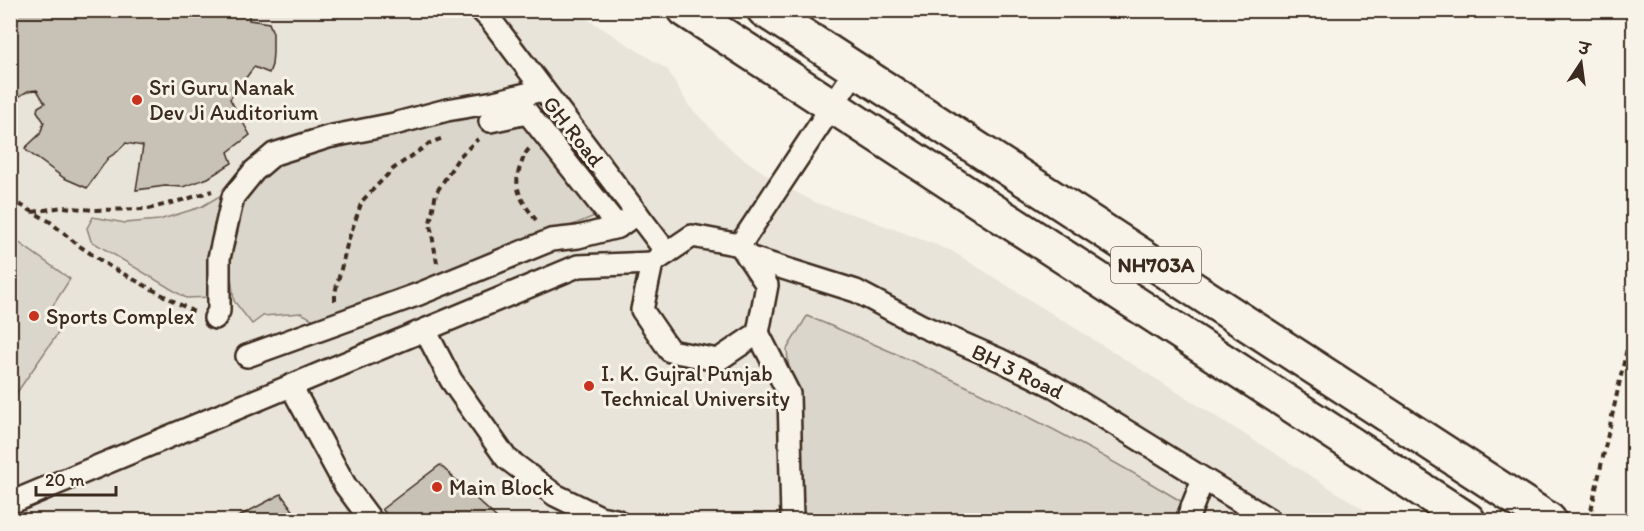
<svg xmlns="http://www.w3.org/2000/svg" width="1644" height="531" font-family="Itim,'Playpen Sans Deva',sans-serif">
<rect width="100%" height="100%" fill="#f7f3e8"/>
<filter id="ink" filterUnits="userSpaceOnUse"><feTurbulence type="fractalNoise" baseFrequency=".0167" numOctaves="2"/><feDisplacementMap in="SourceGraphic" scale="12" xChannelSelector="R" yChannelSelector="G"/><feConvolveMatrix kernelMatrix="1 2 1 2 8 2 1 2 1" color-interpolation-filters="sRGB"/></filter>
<g filter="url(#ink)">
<path fill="#e9e4d9" d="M10 11H575L668 70 689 106 734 152 780 184 819 204 862 217 952 251 1381 520H11Z"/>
<g fill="#dbd6cb" stroke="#8b8074" stroke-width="1.5">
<path d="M520 103 597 215 327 327 301 313 263 316 252 324 234 301 227 243 243 203 267 167 319 150Z"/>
<path d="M228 191 213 227 211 259 213 297 186 298 91 241 87 228 93 217 125 223 159 220 201 207Z"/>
<path d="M11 237 70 279 52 307 63 326 11 401Z"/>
<path d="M807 316C937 369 1064 430 1184 503L1180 520H890L798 512 795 439 787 349Z"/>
</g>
<g fill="#c8c1b6" stroke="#3b2a1e" stroke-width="1.5">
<path d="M10 10H249V20L269 23 273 33V52L272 65 269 73 254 67 230 99 250 135 228 152 232 163 208 178 183 187 165 186 136 190 143 146 126 143 117 152 108 158 87 188 64 178 27 151 25 148 40 134 44 122 37 111 38 107 45 103 37 90 28 91 10 102Z"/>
<path d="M440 465 499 520H392L382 509Z"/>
<path d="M281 494 300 520H232Z"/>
</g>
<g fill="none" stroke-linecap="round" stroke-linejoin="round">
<defs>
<g id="street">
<path d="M481 10 490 19 667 253"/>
<path d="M515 97 618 227"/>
<path d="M490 121 527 113"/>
<path d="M692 236 740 245 767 285 758 333 718 360 670 351 642 310 652 263Z"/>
<path d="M740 245 856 70"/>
<path d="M748 257 856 291 922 326 1000 360 1055 387 1270 520"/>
<path d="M215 318 219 311V258L233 197 254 171 274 154 328 137 394 124 447 110 494 102 542 90"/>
<path d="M425 330 451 380 506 458 555 495 600 517 616 520"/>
<path d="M758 333 789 394 792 520"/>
<path d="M247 356 419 294 551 240 578 237 618 227 637 213"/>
<path d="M291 386 345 485 371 520"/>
<path d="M10 503 578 266 652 263"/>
<path d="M1187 520 1203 479"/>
</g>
<g id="highway">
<path d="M685 10 1468 520"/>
<path d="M764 10 1549 520"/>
</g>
</defs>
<use href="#street" stroke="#3b2a1e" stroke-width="26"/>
<use href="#highway" stroke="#3b2a1e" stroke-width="38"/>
<g stroke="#3b2a1e" stroke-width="4" stroke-dasharray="6 4.5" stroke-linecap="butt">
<path d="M529 149C524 154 523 160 520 167 512 189 523 203 536 220"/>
<path d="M10 199 49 221 78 245 109 266 194 312"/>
<path d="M33 212 63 207 94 210 148 209 190 198 212 191"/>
<path d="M437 263 430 223 436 193 459 157 478 139"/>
<path d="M335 301V293L348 241 362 201 393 169 430 143 443 138"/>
<path d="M1589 520 1634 317"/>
</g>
<use href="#street" stroke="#f7f3e8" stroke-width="21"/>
<use href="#highway" stroke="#f7f3e8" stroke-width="33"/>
</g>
</g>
<g fill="#c8321e" stroke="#f7f3e8" stroke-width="2">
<circle cx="137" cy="100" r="6"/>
<circle cx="34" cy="316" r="6"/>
<circle cx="589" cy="386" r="6"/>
<circle cx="437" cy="487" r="6"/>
</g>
<g text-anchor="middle" stroke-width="6" stroke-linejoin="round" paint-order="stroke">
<rect fill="#f7f3e8" stroke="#73665b" stroke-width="1.5" x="1111" y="247" width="90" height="36" rx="4.5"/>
<g font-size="21" font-weight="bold" fill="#3b2a1e">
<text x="1156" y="272">NH703A</text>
</g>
<g font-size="22" fill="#3b2a1e" stroke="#f7f3e8" text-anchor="start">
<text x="149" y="95">Sri Guru Nanak<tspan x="149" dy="25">Dev Ji Auditorium</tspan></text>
<text x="46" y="324">Sports Complex</text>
<text x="601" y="381">I. K. Gujral Punjab<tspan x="601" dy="25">Technical University</tspan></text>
<text x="449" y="495">Main Block</text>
</g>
<g font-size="22" fill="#3b2a1e" stroke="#f7f3e8">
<text transform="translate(574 131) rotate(52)" y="8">GH Road</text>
<text transform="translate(1018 371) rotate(26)" y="8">BH 3 Road</text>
</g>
</g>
<rect width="1644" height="531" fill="none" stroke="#f7f3e8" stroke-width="36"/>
<rect x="18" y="18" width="1608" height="495" fill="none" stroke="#3b2a1e" stroke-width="2" filter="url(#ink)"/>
<g transform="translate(1581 63) rotate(13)" stroke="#f7f3e8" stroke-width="4.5" paint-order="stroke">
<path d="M0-4.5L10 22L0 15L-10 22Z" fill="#3b2a1e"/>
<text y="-9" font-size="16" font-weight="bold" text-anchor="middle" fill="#3b2a1e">उ</text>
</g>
<path d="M36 486v9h80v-9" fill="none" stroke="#3b2a1e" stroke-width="3"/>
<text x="45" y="486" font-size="18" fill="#3b2a1e" stroke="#f7f3e8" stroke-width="4.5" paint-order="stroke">20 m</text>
</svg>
